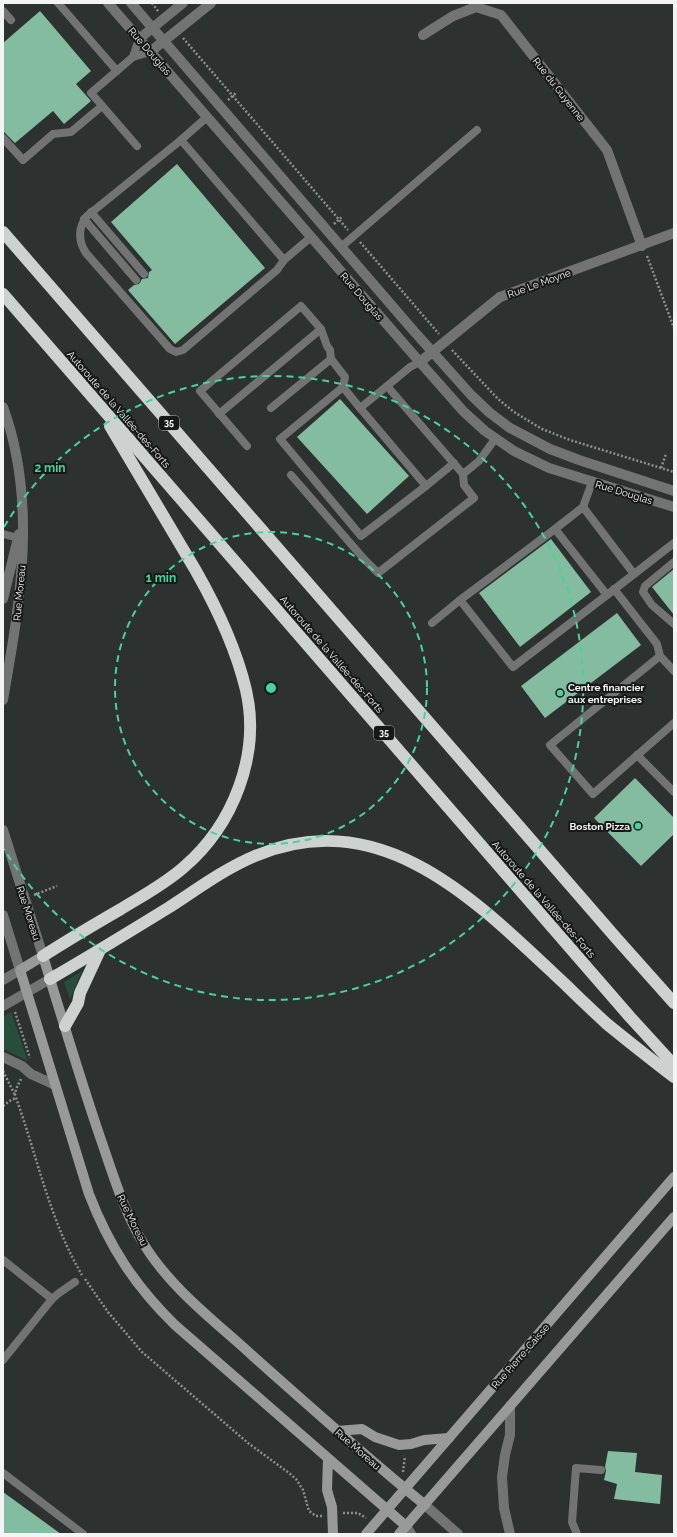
<svg xmlns="http://www.w3.org/2000/svg" width="677" height="1537" font-family="Raleway,sans-serif">
<rect width="100%" height="100%" fill="#2d312f"/>
<g fill="#274d3d">
<path d="M82 971 70 999 64 982Z"/>
<path d="M11 1012 28 1061 3 1049V1017Z"/>
</g>
<g fill="#84bca2">
<path d="M40 11 91 71 76 84 91 101 64 124 53 111 15 143 3 131V43Z"/>
<path d="M177 164 265 268 175 344 128 290 134 285 139 284 142 279 148 278 149 272 152 270 111 222Z"/>
<path d="M340 399 409 476 367 514 297 437Z"/>
<path d="M551 539 591 592 520 647 479 593Z"/>
<path d="M674 569V615L652 587Z"/>
<path d="M617 613 641 645 545 718 521 686Z"/>
<path d="M635 778 674 818V834L641 866 594 818Z"/>
<path d="M608 1451 637 1453 635 1472 662 1475 660 1504 614 1499 617 1484 604 1480 606 1471 605 1467Z"/>
<path d="M3 1492 61 1534H3Z"/>
</g>
<g fill="none" stroke-linecap="round" stroke-linejoin="round">
<g stroke="#8c908e" stroke-width="2.5" stroke-dasharray="2 2" stroke-linecap="butt">
<path d="M152 3 158 11"/>
<path d="M183 38 348 230"/>
<path d="M228 100 236 93"/>
<path d="M334 224 343 216"/>
<path d="M360 242 439 334"/>
<path d="M647 256 674 328"/>
<path d="M452 350 498 399 514 412 542 429 570 440 674 472"/>
<path d="M661 468 666 454"/>
<path d="M34 895 57 886"/>
<path d="M15 1012 30 1058"/>
<path d="M3 1071 15 1095"/>
<path d="M21 1079 16 1089 15 1095C37 1155 49 1219 82 1275"/>
<path d="M3 1106 11 1100 16 1098"/>
<path d="M85 1279 108 1312 142 1352 248 1443 289 1473 296 1479 303 1490 309 1511 316 1516H323"/>
<path d="M403 1472 405 1456"/>
<path d="M343 1513H358L366 1518"/>
</g>
<g stroke="#727473" stroke-width="8">
<path d="M58 3 117 71"/>
<path d="M3 11 11 20"/>
<path d="M133 57 139 39"/>
<path d="M207 117 181 140 284 260 311 237"/>
<path d="M3 138 23 160 53 134 71 132 102 106"/>
<path d="M181 140 87 216C78 227 78 241 86 253L170 349 176 352 183 350 277 270 284 260"/>
<path d="M137 146 91 93 133 57 150 52"/>
<path d="M91 212 144 274"/>
<path d="M84 219 136 280"/>
<path d="M341 247 477 130"/>
<path d="M420 362 410 367 387 386 463 474 479 461 495 439"/>
<path d="M387 386 360 408 426 486 454 463"/>
<path d="M271 408 331 359"/>
<path d="M360 408 343 387 280 439 361 536 426 486"/>
<path d="M219 414 321 329"/>
<path d="M247 446 200 391 301 306 321 329 327 346 330 350 331 359 345 377 343 387"/>
<path d="M291 475 364 559 378 573 474 498 464 485 463 474"/>
<path d="M592 482 583 507 555 529 607 595 674 543"/>
<path d="M583 507 634 574"/>
<path d="M555 529 460 600 513 667 607 595"/>
<path d="M3 534 22 539"/>
<path d="M674 562 645 586 643 592 652 605 674 624"/>
<path d="M614 589 657 644 660 656 674 671"/>
<path d="M432 623 460 600"/>
<path d="M660 656 550 745 593 794 674 723"/>
<path d="M637 755 674 792"/>
<path d="M3 1260 52 1299 3 1360"/>
<path d="M52 1299 59 1293 75 1282"/>
<path d="M3 1473 83 1534"/>
<path d="M577 1534 572 1522 576 1468 601 1470"/>
</g>
<g stroke="#727473" stroke-width="10">
<path d="M108 3 411 352 464 412 485 431 514 451 549 468 674 507"/>
<path d="M131 3 412 329 471 395 490 413 510 428 550 449 579 460 674 491"/>
<path d="M423 35 453 16 476 7 501 15 607 150 642 246"/>
<path d="M139 39 183 3"/>
<path d="M150 52 211 3"/>
<path d="M420 362 500 297 674 233"/>
</g>
<g stroke="#727473" stroke-width="10">
<path d="M3 407C38 502 20 603 3 700"/>
<path d="M3 599 19 534"/>
<path d="M3 830 43 956"/>
<path d="M3 915 20 970 3 980"/>
<path d="M3 1006 50 979"/>
<path d="M3 1057 22 1066 31 1074 55 1085"/>
<path d="M510 1406V1435L505 1455 502 1477 504 1508 510 1534"/>
<path d="M425 1505 458 1534"/>
<path d="M406 1526 411 1534"/>
</g>
<g stroke="#979a98" stroke-width="10">
<path d="M337 1431 362 1429 375 1437 399 1445 411 1444 424 1440 449 1438"/>
<path d="M328 1459 327 1490 332 1507 333 1534"/>
<path d="M406 1526 175 1325C135 1286 109 1246 89 1194L20 970 43 956C61 1015 79 1075 99 1134 112 1171 123 1210 143 1243 171 1289 215 1321 254 1357 310 1407 366 1457 425 1505"/>
<path d="M366 1534 674 1177"/>
<path d="M399 1534 674 1217"/>
</g>
<g stroke="#cdd2d0" stroke-width="12">
<path d="M3 232 617 939 674 1003"/>
<path d="M3 294 630 1017 674 1065"/>
<path d="M43 956C68 940 95 924 121 909 142 896 165 884 184 867 233 825 261 755 246 690 236 648 217 608 196 571L110 426"/>
<path d="M50 979C90 956 129 932 168 908 196 890 224 869 255 856 385 801 482 907 569 988 581 1000 594 1012 607 1024 629 1042 652 1060 674 1077"/>
<path d="M65 1026 78 1003 80 993 100 950"/>
</g>
</g>
<g fill="none" stroke="#45d49f" stroke-width="2" stroke-dasharray="7 5">
<circle cx="271" cy="688" r="156"/>
<path d="M4 527A312 312 0 1 1 4 849"/>
</g>
<g fill="#45d49f" stroke="#161817" stroke-width="1.5">
<circle cx="560" cy="693" r="4"/>
<circle cx="638" cy="826" r="4"/>
</g>
<g text-anchor="middle" stroke-width="4" stroke-linejoin="round" paint-order="stroke">
<g fill="#161817" stroke="#b1b3b2" stroke-width="1">
<rect x="159" y="416" width="20" height="14" rx="3"/>
<rect x="374" y="726" width="20" height="14" rx="3"/>
</g>
<g font-size="9" font-weight="bold" fill="#f3f5f4">
<text x="169" y="426">35</text>
<text x="384" y="736">35</text>
</g>
<g font-size="10" fill="#f3f5f4" stroke="#161817">
<text transform="translate(150 51) rotate(49)" y="4">Rue Douglas</text>
<text transform="translate(559 89) rotate(52)" y="4">Rue du Guyenne</text>
<text transform="translate(539 283) rotate(-20)" y="4">Rue Le Moyne</text>
<text transform="translate(362 296) rotate(49)" y="4">Rue Douglas</text>
<text transform="translate(119 409) rotate(49)" y="4">Autoroute de la Vallée-des-Forts</text>
<text transform="translate(624 492) rotate(17)" y="4">Rue Douglas</text>
<text transform="translate(19 593) rotate(-85)" y="4">Rue Moreau</text>
<text transform="translate(332 654) rotate(49)" y="4">Autoroute de la Vallée-des-Forts</text>
<text transform="translate(544 899) rotate(49)" y="4">Autoroute de la Vallée-des-Forts</text>
<text transform="translate(29 913) rotate(72)" y="4">Rue Moreau</text>
<text transform="translate(133 1220) rotate(64)" y="4">Rue Moreau</text>
<text transform="translate(520 1356) rotate(-49)" y="4">Rue Pierre-Caisse</text>
<text transform="translate(358 1449) rotate(41)" y="4">Rue Moreau</text>
</g>
<g font-size="10" font-weight="bold" fill="#f3f5f4" stroke="#161817" text-anchor="start">
<text x="568" y="691">Centre financier<tspan x="568" dy="12">aux entreprises</tspan></text>
<text x="630" y="830" text-anchor="end">Boston Pizza</text>
</g>
</g>
<circle cx="271" cy="688" r="6" fill="#45d49f" stroke="#161817" stroke-width="2"/>
<g font-size="12" text-anchor="middle" font-weight="bold" fill="#45d49f" stroke="#161817" stroke-width="4" stroke-linejoin="round" paint-order="stroke">
<text x="50" y="472">2 min</text>
<text x="161" y="582">1 min</text>
</g>
<rect width="677" height="1537" fill="none" stroke="#f3f5f4" stroke-width="8"/>
</svg>
